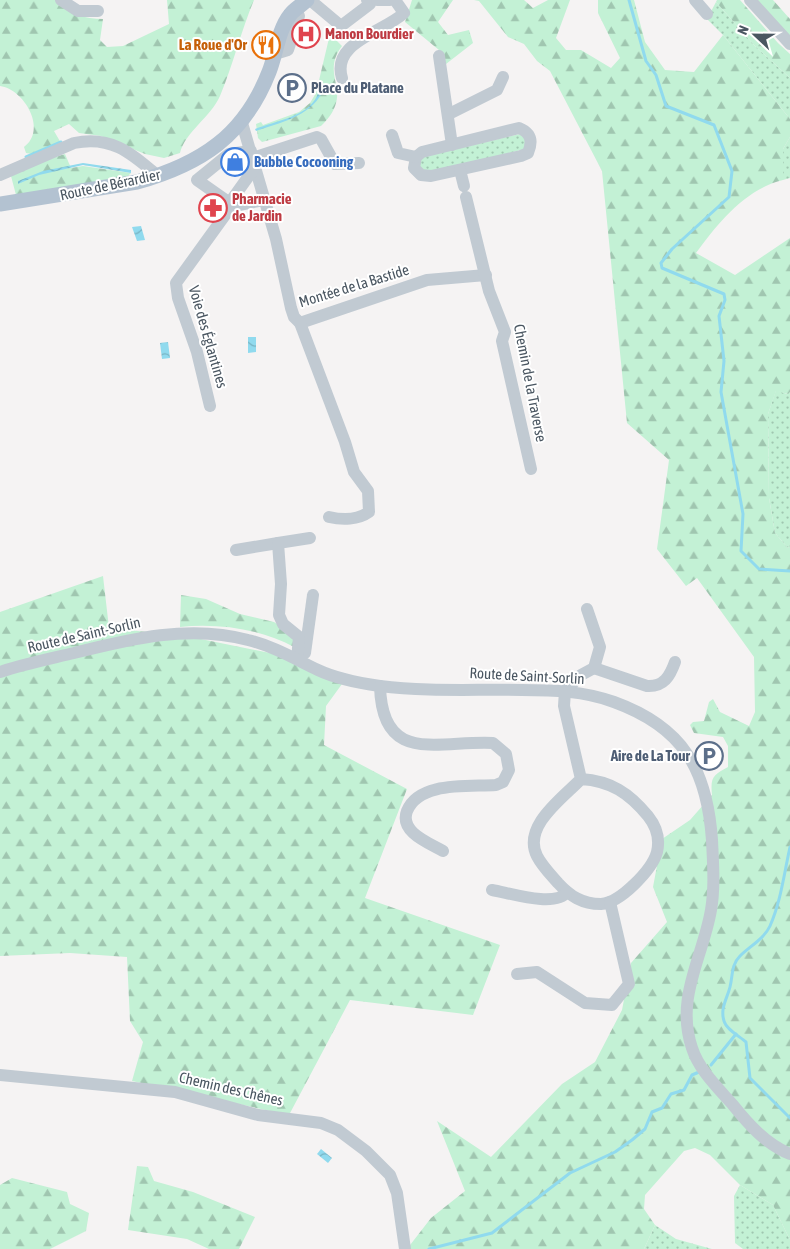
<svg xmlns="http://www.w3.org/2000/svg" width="790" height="1249" font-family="'Asap Condensed',sans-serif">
<defs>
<pattern id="grass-dots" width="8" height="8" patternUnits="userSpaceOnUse" patternTransform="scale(1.25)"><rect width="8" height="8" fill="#c3f1d5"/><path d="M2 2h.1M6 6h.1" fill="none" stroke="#a0c6b0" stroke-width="1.8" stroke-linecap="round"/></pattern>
<pattern id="forest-firs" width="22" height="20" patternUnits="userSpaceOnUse" patternTransform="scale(1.25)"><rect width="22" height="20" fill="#c3f1d5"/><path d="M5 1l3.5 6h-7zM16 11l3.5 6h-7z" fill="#a0c6b0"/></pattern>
<pattern id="water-waves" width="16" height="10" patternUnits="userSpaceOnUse" patternTransform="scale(1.25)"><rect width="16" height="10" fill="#90daee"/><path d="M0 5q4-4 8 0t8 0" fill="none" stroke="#78b4c4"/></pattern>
</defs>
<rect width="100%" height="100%" fill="#f5f3f3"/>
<g fill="url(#grass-dots)">
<path d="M716 2 754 45 790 78V119L723 35 707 19Z"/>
<path d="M520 134 525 138V149L426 174 418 168 422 157Z"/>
<path d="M790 137V178L783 180V149Z"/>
<path d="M776 390 787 394 790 392V545L788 548 775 533 769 498 768 414Z"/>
<path d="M740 1185 773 1205 790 1240V1249H743L735 1243 734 1196Z"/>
<path d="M655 1225 676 1239 712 1249H644Z"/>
</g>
<g fill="url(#forest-firs)">
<path d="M0 0H57C69 14 85 19 103 19L100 40 107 47 123 46 169 24 167 0H254C241 31 233 65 220 96 211 117 185 132 180 153L164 158 145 154 101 136 79 133 69 124 54 131 61 143 32 154 26 153 24 147C48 130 24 89 0 86Z"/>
<path d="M412 0H453L438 22 448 35 469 30 473 43 446 64 439 50 405 22Z"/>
<path d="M474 0H524L533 8 548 0H570L556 38 566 50H581L611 68 620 58 598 13V0H634L645 42 665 70 694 72 723 35 790 119V137L783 149V180C745 189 718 223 696 253L735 275 790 238V392L788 394 776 391 768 414 769 498 775 533 788 548 790 545V1240L773 1205 740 1185 710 1155 695 1148 684 1151 645 1195 644 1209 655 1225 644 1249H407L431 1218 465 1191 437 1121 491 1157 562 1084 595 1062 622 1010 631 963 667 922 653 887 662 839 690 820 712 795C710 776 714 775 728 767V746L723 737 694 733 690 725 693 722 704 721 709 702 713 699 720 712 749 726 755 712 754 657 697 578 686 586 657 549 669 460 627 423 602 171 550 71 537 61 524 44 508 37 479 1Z"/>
<path d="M717 0H740L778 43 790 54V78L754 45 716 2Z"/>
<path d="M757 0H773L790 19V37Z"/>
<path d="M330 34 342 46C324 69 342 85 336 103 334 112 327 120 321 126L262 142 258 138 256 124 261 122 263 125 299 112 310 103 316 93Z"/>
<path d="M65 154 71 168 83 166 131 173 127 177 16 195 11 176 34 163Z"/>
<path d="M103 576 109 628 186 636 275 654 342 684 326 706 324 745 407 789 365 898 500 945 473 1015 350 1000 289 1115 132 1081 143 1042 130 1021 127 957 70 953 0 956V612Z"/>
<path d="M181 595 206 599 240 614 274 622 292 634 294 647C261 629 218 623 180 627Z"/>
<path d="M137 1166 148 1167 154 1181 193 1192 255 1217 239 1249H209L187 1239 128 1230Z"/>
<path d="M12 1178 67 1192 70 1204 89 1213 86 1231 50 1249H0V1185Z"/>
</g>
<g fill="url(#water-waves)">
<path d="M320 85 322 93C309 117 279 123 256 131L255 129C275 121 307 117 317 96 319 92 318 88 320 85Z"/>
<path d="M83 163 131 170V173L83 165 39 175 18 184V181L43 171Z"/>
<path d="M141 226 145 240 137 241 132 227Z"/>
<path d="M248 337H256V352L248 353Z"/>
<path d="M168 342 170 358 162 359 160 343Z"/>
<path d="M321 1149 332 1158 328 1163 317 1154Z"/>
</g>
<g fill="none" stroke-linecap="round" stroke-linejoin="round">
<g stroke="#90daee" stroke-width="3">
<path d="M629 0 646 61 656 75 666 106 714 125 732 171 729 197 672 249 661 263 662 268 724 294 725 300 719 316 724 361 721 392 743 514 741 551 759 569 790 571"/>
<path d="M26 157 61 142"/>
<path d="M790 847C784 874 781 901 770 926 764 939 750 946 740 956 731 965 733 975 730 987 727 999 720 1008 724 1021 726 1029 739 1036 746 1042L750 1078 790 1118"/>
<path d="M711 1065 736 1034"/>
<path d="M429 1249 492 1233 570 1173 615 1152 632 1140 645 1129 652 1112 662 1108 671 1094 684 1090 692 1075 699 1072"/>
</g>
<g stroke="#c1cad2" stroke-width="12">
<path d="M61 0 78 11H98"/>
<path d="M310 0 341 26 370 4 367 0"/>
<path d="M377 0H390"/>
<path d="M695 0 707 14"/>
<path d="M750 0 790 44"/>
<path d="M275 54 288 50 299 16 296 9"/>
<path d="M439 56 452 145"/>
<path d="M342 78C331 42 384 32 404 13L395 0"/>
<path d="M449 114 497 90 503 77"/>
<path d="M242 123 276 239 291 308 294 317 300 323 427 280 486 275"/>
<path d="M519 128C531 133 533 141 528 153L521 156 431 176 421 175 414 168 416 157 422 152Z"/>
<path d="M392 135 398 153 416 157"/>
<path d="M253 158 317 137 321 139 335 164 359 163"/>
<path d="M460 170 464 186"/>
<path d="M0 175 74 143C112 135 132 154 158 176"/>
<path d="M466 197 489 291 505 332 502 341 531 469"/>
<path d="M234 206 197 180 229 154 251 151"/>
<path d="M234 206 233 198 256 166"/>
<path d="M300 323 345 442 354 472 368 491 369 512C358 520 342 520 329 517"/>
<path d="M210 406 197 352 178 298 176 283 228 211 234 206 264 200"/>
<path d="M236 550 278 543"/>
<path d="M305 653 313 595"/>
<path d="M297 659 299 637 283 624 279 615 281 584 278 543 310 538"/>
<path d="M594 668 647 686C664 687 670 676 675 662"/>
<path d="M0 672C24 664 49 659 74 653 130 639 190 624 248 640 273 646 295 659 318 670 337 679 359 683 380 686 427 692 475 689 522 690 553 690 584 691 614 702 683 727 707 769 712 840 713 863 715 887 711 910 703 957 675 998 692 1048 699 1070 718 1088 733 1105 749 1125 766 1144 790 1154"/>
<path d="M380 686C382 766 439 740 493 743L506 754 509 770 503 782 496 785C469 787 419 781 407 811 399 832 429 843 443 851"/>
<path d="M581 779C611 781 629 793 648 816 656 826 660 839 657 852 652 870 620 903 601 904 582 904 570 896 558 883 551 875 542 866 537 856 522 826 563 798 581 779L564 706 565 691 581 675 594 668 600 647 587 609"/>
<path d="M492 890C510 893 555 908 567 892"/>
<path d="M517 974 537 972 585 1003 612 1005 629 984 610 902"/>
<path d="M0 1075 175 1092 258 1115 321 1123 338 1130 366 1151 390 1175 397 1193 405 1249"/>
</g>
<path stroke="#b3c2d1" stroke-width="15" d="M0 204 137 182C201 164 244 136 269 72 276 55 278 30 290 15 294 9 302 5 307 0"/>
</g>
<defs>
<symbol id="hospital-ring" viewBox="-11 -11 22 22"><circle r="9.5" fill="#fff" stroke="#e0444e" stroke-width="1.5"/><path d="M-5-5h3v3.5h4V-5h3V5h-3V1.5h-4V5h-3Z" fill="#e0444e"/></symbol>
<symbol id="restaurant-ring" viewBox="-11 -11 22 22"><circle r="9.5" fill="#fff" stroke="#e8710a" stroke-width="1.5"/><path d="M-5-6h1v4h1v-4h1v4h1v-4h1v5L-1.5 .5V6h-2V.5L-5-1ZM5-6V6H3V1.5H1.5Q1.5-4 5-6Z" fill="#e8710a"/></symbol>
<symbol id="parking-ring" viewBox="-11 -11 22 22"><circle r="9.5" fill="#fff" stroke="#5c6f8a" stroke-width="1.5"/><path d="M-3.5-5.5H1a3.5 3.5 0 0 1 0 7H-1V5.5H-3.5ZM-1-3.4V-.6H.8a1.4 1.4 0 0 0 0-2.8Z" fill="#5c6f8a"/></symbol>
<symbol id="shop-ring" viewBox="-11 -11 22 22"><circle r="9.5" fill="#fff" stroke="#3f7fe0" stroke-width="1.5"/><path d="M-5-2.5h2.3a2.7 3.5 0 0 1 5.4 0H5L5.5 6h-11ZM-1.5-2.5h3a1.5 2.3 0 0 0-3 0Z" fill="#3f7fe0"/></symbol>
<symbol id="pharmacy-ring" viewBox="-11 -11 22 22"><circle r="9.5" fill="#fff" stroke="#e0444e" stroke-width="1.5"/><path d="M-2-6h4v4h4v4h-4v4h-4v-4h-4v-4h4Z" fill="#e0444e"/></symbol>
</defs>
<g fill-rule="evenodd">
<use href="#hospital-ring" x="290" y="18" width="32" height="32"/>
<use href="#restaurant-ring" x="250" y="29" width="32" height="32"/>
<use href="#parking-ring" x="276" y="72" width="32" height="32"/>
<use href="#shop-ring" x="219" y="146" width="32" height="32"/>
<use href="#pharmacy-ring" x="197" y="192" width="32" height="32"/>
<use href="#parking-ring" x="693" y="740" width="32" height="32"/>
</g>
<g text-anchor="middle" stroke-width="4" stroke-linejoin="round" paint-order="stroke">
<g font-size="15" font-weight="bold" fill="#be3a42" stroke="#fff" text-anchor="start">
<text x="325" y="39">Manon Bourdier</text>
<text x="232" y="204">Pharmacie<tspan x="232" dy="17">de Jardin</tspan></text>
</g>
<g font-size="15" font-weight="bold" fill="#c56008" stroke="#fff" text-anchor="end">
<text x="247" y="50">La Roue d'Or</text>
</g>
<g font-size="15" font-weight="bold" fill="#4e5e75" stroke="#fff" text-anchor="start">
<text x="311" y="93">Place du Platane</text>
<text x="690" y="761" text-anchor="end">Aire de La Tour</text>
</g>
<g font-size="15" font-weight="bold" fill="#366cbe" stroke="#fff" text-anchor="start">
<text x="254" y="167">Bubble Cocooning</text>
</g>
<g font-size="15" fill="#4a5661" stroke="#fff">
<text transform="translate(110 185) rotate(-12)" y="5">Route de Bérardier</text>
<text transform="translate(354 286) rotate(-17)" y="5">Montée de la Bastide</text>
<text transform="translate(208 337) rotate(74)" y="5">Voie des Églantines</text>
<text transform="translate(530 383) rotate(79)" y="5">Chemin de la Traverse</text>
<text transform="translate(84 635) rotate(-13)" y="5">Route de Saint-Sorlin</text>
<text transform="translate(527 676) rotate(3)" y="5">Route de Saint-Sorlin</text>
<text transform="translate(231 1089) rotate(13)" y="5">Chemin des Chênes</text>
</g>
</g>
<g transform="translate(755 35) rotate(292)" stroke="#ffffff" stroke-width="4" paint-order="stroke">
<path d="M0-4L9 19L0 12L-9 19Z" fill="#4a5661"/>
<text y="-8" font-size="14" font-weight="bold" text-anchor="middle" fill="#4a5661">N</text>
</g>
</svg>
